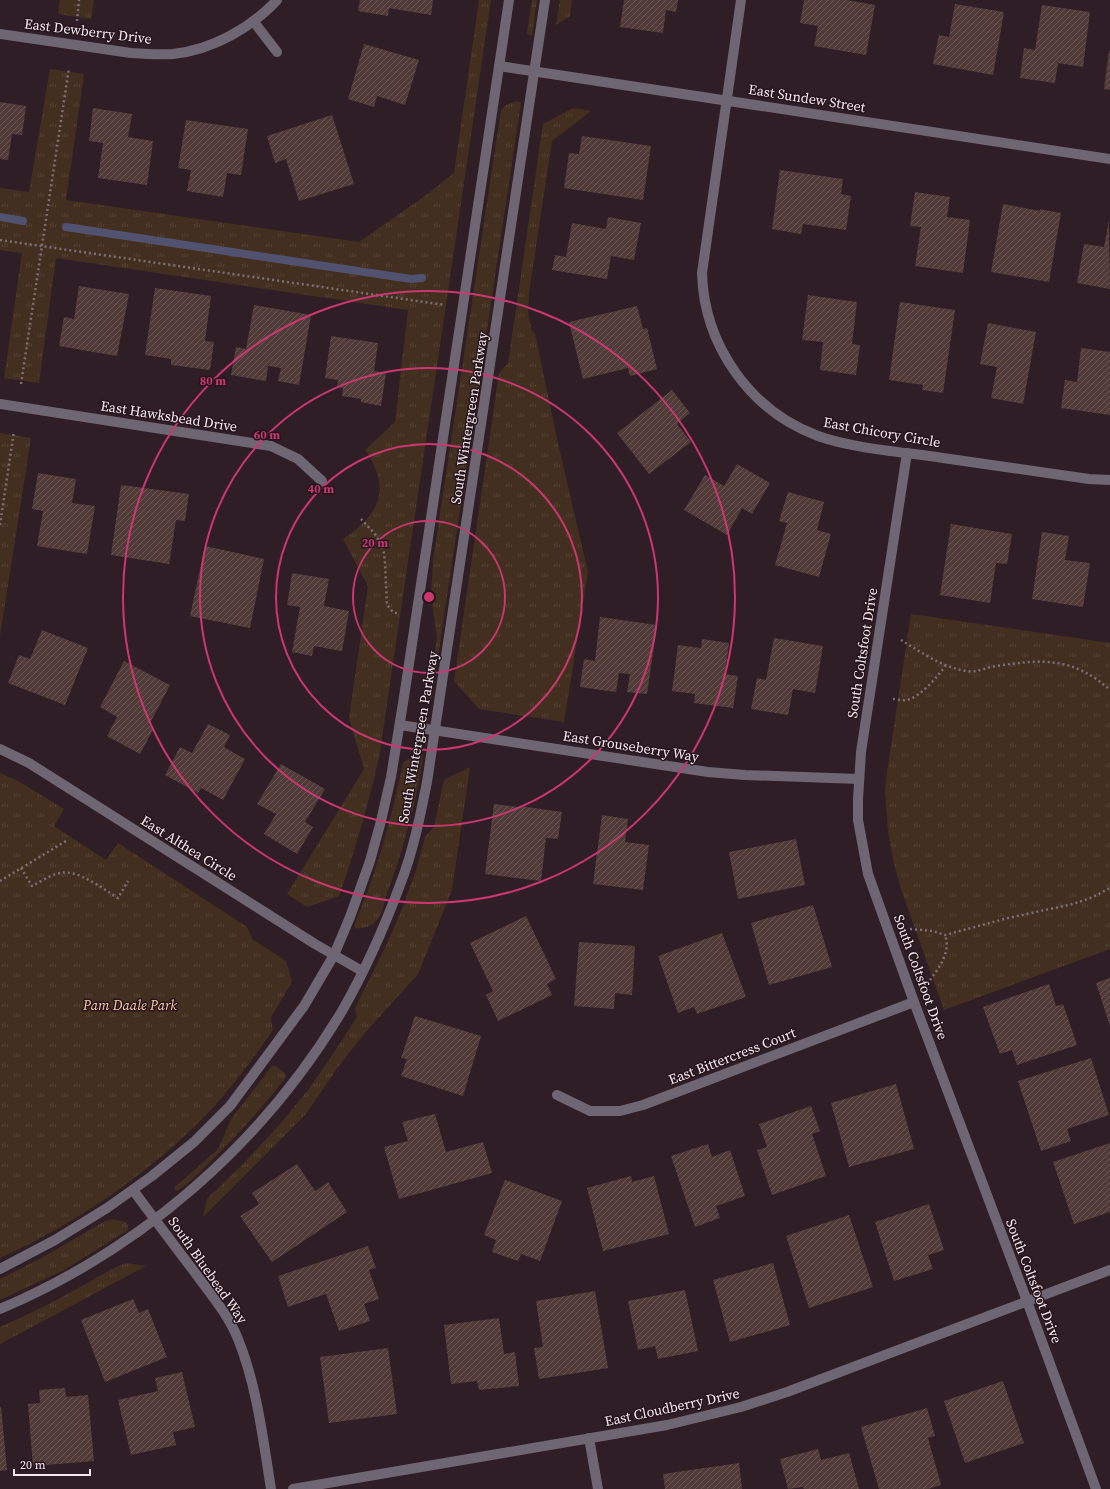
<svg xmlns="http://www.w3.org/2000/svg" width="1110" height="1489" font-family="'Source Serif 4',serif">
<defs>
<pattern id="grass-tufts" width="24" height="20" patternUnits="userSpaceOnUse"><rect width="24" height="20" fill="#422f1f"/><path d="M3 7l-1-3M5 7V3M7 7l1-3M15 17l-1-3M17 17v-4M19 17l1-3" fill="none" stroke="#554335"/></pattern>
<pattern id="building-hatch" width="6" height="6" patternUnits="userSpaceOnUse"><rect width="6" height="6" fill="#503b38"/><path d="M-1 1l2-2M0 6l6-6M5 7l2-2" fill="none" stroke="#6a5755"/></pattern>
</defs>
<rect width="100%" height="100%" fill="#301e26"/>
<g fill="url(#grass-tufts)">
<path d="M60 0H94L91 19 58 14Z"/>
<path d="M479 0H491L379 758C368 805 355 851 339 896L307 907 287 894 364 769 349 718 368 586 343 539C380 514 392 489 365 450L395 422 408 310 56 258 39 383 4 378 22 253 0 250V188L29 192 50 69 84 74 66 200 359 242 429 193 454 173Z"/>
<path d="M532 0H537L532 35 530 36 527 33Z"/>
<path d="M560 0H572L570 16 556 25Z"/>
<path d="M517 101 521 103 432 697 431 699 427 698 437 638 431 596 433 560 501 110 506 105Z"/>
<path d="M573 108 591 111 552 141 529 293 528 312 532 332 535 333 557 439 588 572 564 722 479 709 454 681 499 373 508 363 543 124Z"/>
<path d="M0 433 31 438 0 636Z"/>
<path d="M911 614 1110 643V949L944 1010 901 889 894 864 888 831 885 791 887 772Z"/>
<path d="M421 755 423 757C416 804 403 850 387 894 384 903 382 916 375 922 370 927 362 929 355 928L354 926C377 871 391 821 403 763L408 759Z"/>
<path d="M470 767 452 890 418 974 364 1034 338 1067 306 1114 203 1217 207 1199 244 1163 280 1124 308 1090 331 1057 357 1017 355 1008 385 948 402 909 417 867 425 837 434 827 444 780Z"/>
<path d="M0 773 18 781 64 809 54 826 106 860 118 843 247 927 252 939 286 961 292 982 271 1017 273 1030C253 1059 232 1087 209 1112 150 1173 77 1223 0 1258Z"/>
<path d="M272 1066H275L285 1073 286 1077C262 1108 236 1137 207 1165 198 1174 188 1184 177 1191L174 1189 175 1187 216 1151 220 1145 231 1119Z"/>
<path d="M113 1219 126 1222 128 1226V1230L64 1270 0 1300V1279L45 1256 105 1221Z"/>
<path d="M127 1263 146 1266 0 1344V1327C27 1315 54 1302 80 1287 96 1279 110 1268 127 1263Z"/>
</g>
<g fill="none" stroke-linecap="round" stroke-linejoin="round">
<g stroke="#50526f" stroke-width="8">
<path d="M0 217 23 221"/>
<path d="M66 227 411 279 422 278"/>
</g>
</g>
<g fill="url(#building-hatch)">
<path d="M360 0H433L431 15 389 8 388 16 358 11Z"/>
<path d="M624 0H678L676 12 666 10 663 33 620 27Z"/>
<path d="M804 0H847L875 5 866 55 814 46 818 26 800 23Z"/>
<path d="M955 4 1004 12 993 75 933 64 939 35 949 37Z"/>
<path d="M1042 5 1090 12 1083 67 1058 63 1055 83 1020 78 1024 48 1035 50Z"/>
<path d="M364 44 419 60 405 105 377 96 374 107 348 99Z"/>
<path d="M1109 51H1110V90L1104 89Z"/>
<path d="M0 102 26 106 22 135 12 134 8 160 0 159Z"/>
<path d="M93 108 132 114 128 137 153 141 147 185 98 178 103 143 89 141Z"/>
<path d="M332 115 354 184 299 201 286 159 275 163 267 136Z"/>
<path d="M186 120 248 129 241 175 227 173 223 197 187 191 191 170 178 168Z"/>
<path d="M582 136 651 146 643 200 564 188 569 153 579 154Z"/>
<path d="M780 170 843 179 841 194 851 196 846 230 803 224 801 234 772 229Z"/>
<path d="M915 192 950 197 947 217 970 220 963 273 915 266 921 227 910 226Z"/>
<path d="M1003 204 1040 211V209L1061 213 1049 282 991 272Z"/>
<path d="M608 217 641 223 634 260 611 256 607 279 552 270 555 255 566 257 572 223 606 229Z"/>
<path d="M1109 221 1110 289 1077 283 1084 244 1104 247Z"/>
<path d="M79 286 129 294 117 356 59 346 64 317 74 319Z"/>
<path d="M155 288 211 296 205 341 214 342 210 370 171 365V359L145 355Z"/>
<path d="M808 295 857 302 852 344 860 345 856 375 820 370 823 342 802 340Z"/>
<path d="M900 302 955 310 943 393 922 390 923 385 889 380Z"/>
<path d="M254 305 311 315 299 385 278 381 281 368 268 366 266 381 231 375 236 347 246 349Z"/>
<path d="M637 306 643 329 647 328 657 369 630 376 628 368 583 379 569 322Z"/>
<path d="M988 323 1036 332 1023 404 991 398 997 367 980 364Z"/>
<path d="M331 336 378 343 374 371 386 373 381 406 361 402V399L342 396 343 388 337 387 338 380 325 378Z"/>
<path d="M1081 348 1110 352V415L1061 408 1065 380 1077 382Z"/>
<path d="M672 390 690 413 677 424 691 442 649 474 617 433Z"/>
<path d="M737 464 770 483 752 514 742 508 727 535 684 510 705 475 724 486Z"/>
<path d="M38 473 76 479 72 503 95 506 87 554 37 546 43 511 32 509Z"/>
<path d="M121 485 189 494 185 521 176 520 169 564 111 555Z"/>
<path d="M788 492 824 502 817 530 831 534 819 577 775 565 787 523 779 521Z"/>
<path d="M951 524 1012 534 1007 564 996 563 990 603 940 595Z"/>
<path d="M1042 532 1069 536 1065 560 1090 563 1083 607 1032 599Z"/>
<path d="M205 546 264 559 250 628 190 616Z"/>
<path d="M292 573 329 579 324 606 349 611 342 651 314 646 312 656 292 652 300 607 287 605Z"/>
<path d="M600 617 657 625 647 694 627 692 630 674 619 673 616 692 580 687 584 659 595 661Z"/>
<path d="M42 630 88 648 65 705 8 683 19 655 30 659Z"/>
<path d="M774 638 823 646 815 693 793 689 788 715 751 709 757 678 766 680Z"/>
<path d="M702 639 729 643 725 674 738 676 733 708 694 703 695 694 672 691 678 645 701 648Z"/>
<path d="M124 661 170 685 149 725 154 728 140 754 107 736 117 717 100 707Z"/>
<path d="M208 724 230 735 224 747 245 759 223 800 201 788 198 793 165 775 180 747 192 753Z"/>
<path d="M281 764 325 789 305 822 313 827 297 854 264 834 276 814 257 804Z"/>
<path d="M494 804 519 807 520 806 562 812 558 839 546 838 541 881 485 874Z"/>
<path d="M602 815 628 819 625 842 649 845 643 890 593 884Z"/>
<path d="M796 839 805 885 738 899 729 852Z"/>
<path d="M813 905 832 967 769 985 751 923Z"/>
<path d="M526 916 556 979 547 984 552 995 498 1021 486 995 493 991 470 943Z"/>
<path d="M722 933 746 997 697 1014 694 1007 678 1013 658 956Z"/>
<path d="M579 942 635 946 632 995 615 993 614 1009 574 1006Z"/>
<path d="M1110 978V1026L1096 983Z"/>
<path d="M1049 984 1056 1006 1063 1004 1077 1045 1017 1065 1012 1050 1000 1054 983 1007Z"/>
<path d="M415 1016 481 1036 463 1096 401 1076 407 1059 401 1058Z"/>
<path d="M1091 1058 1109 1115 1067 1129 1071 1141 1041 1151 1018 1081Z"/>
<path d="M896 1084 914 1149 849 1167 831 1103Z"/>
<path d="M811 1106 820 1131 812 1134 826 1176 772 1195 757 1150 767 1147 759 1124Z"/>
<path d="M435 1114 446 1152 483 1142 492 1173 399 1199 384 1147 408 1141 402 1122Z"/>
<path d="M1110 1143V1212L1074 1224 1053 1162Z"/>
<path d="M708 1144 712 1157 730 1150 745 1196 716 1206 720 1218 695 1227 671 1156Z"/>
<path d="M297 1164 315 1191 328 1182 347 1212 272 1262 240 1216 259 1204 252 1193Z"/>
<path d="M631 1176 632 1182 654 1176 669 1234 603 1251 587 1188Z"/>
<path d="M505 1180 562 1201 540 1261 521 1254 518 1261 492 1252 496 1240 484 1235Z"/>
<path d="M929 1204 944 1250 928 1255 933 1269 894 1281 875 1222Z"/>
<path d="M849 1215 873 1287 809 1308 786 1236Z"/>
<path d="M368 1246 376 1268 369 1270 379 1299 364 1304 370 1321 339 1331 326 1294 288 1307 278 1276Z"/>
<path d="M773 1263 790 1325 730 1342 713 1280Z"/>
<path d="M685 1290 698 1351 658 1359 655 1346 638 1350 628 1301Z"/>
<path d="M595 1291 608 1368 539 1379 534 1348 543 1347 536 1301Z"/>
<path d="M133 1299 139 1313 148 1309 167 1357 105 1382 81 1320Z"/>
<path d="M499 1318 504 1354 515 1352 519 1386 479 1390 477 1381 451 1384 444 1325Z"/>
<path d="M388 1348 397 1414 329 1423 320 1357Z"/>
<path d="M182 1372 195 1427 173 1432 176 1445 131 1455 118 1400 158 1391 155 1378Z"/>
<path d="M1003 1381 1024 1443 965 1463 944 1401Z"/>
<path d="M65 1388 66 1397 88 1395 94 1461 33 1466 28 1404 40 1403 39 1390Z"/>
<path d="M0 1407H1L7 1470 0 1471Z"/>
<path d="M927 1408 935 1436 928 1438 941 1485 928 1489H879L861 1427Z"/>
<path d="M818 1449 821 1460 849 1453 859 1489H804L803 1487 788 1489 780 1459Z"/>
<path d="M739 1463 742 1489H665L663 1474Z"/>
</g>
<g fill="none" stroke-linecap="round" stroke-linejoin="round">
<g stroke="#7f6f76" stroke-width="2.5" stroke-dasharray="2 3" stroke-linecap="butt">
<path d="M77 21 79 0"/>
<path d="M0 240 445 305"/>
<path d="M21 384 69 68"/>
<path d="M361 519 375 534 379 541 384 553 385 563 387 605 393 612 399 614"/>
<path d="M0 525 14 431"/>
<path d="M901 640C921 652 943 668 967 671 977 673 987 667 996 666 1043 659 1073 657 1110 690"/>
<path d="M893 699C897 699 902 701 906 700 919 699 939 675 946 665"/>
<path d="M21 868 32 886C40 882 50 875 60 873 78 869 103 889 118 898L128 881"/>
<path d="M0 881 66 841"/>
<path d="M910 929 933 931 945 935 1008 918 1073 904 1093 897 1110 888"/>
<path d="M930 980C940 967 951 951 945 935"/>
</g>
<g stroke="#6e6672" stroke-width="10">
<path d="M741 0 702 273C704 345 750 411 818 436 855 449 904 452 943 458 992 465 1040 472 1089 479L1110 480"/>
<path d="M254 22 277 52"/>
<path d="M0 34 131 53C145 54 159 55 173 54 212 50 251 28 277 0"/>
<path d="M499 66 1110 159"/>
<path d="M0 404 271 446 298 459 322 481"/>
<path d="M907 453 861 752 858 799V820L868 874 914 1002 1027 1301 1096 1489"/>
<path d="M400 725 708 772 745 775 859 779"/>
<path d="M0 749 29 763 315 944 362 971"/>
<path d="M557 1095 590 1111H620L643 1105 914 1002"/>
<path d="M133 1190C153 1217 173 1244 193 1270 209 1292 228 1314 238 1339 257 1386 263 1439 271 1489"/>
<path d="M589 1438 598 1489"/>
<path d="M293 1489 667 1425 741 1407 787 1392 1110 1270"/>
</g>
<g stroke="#6e6672" stroke-width="10">
<path d="M0 1269 55 1240 107 1208 152 1176 194 1142 230 1106 304 1006 334 955 350 917 370 861 381 821 391 777 404 697 509 0"/>
<path d="M0 1309C142 1249 263 1143 342 1011 365 971 384 928 400 885 413 852 420 817 427 782L545 0"/>
</g>
</g>
<g fill="none" stroke="#ca3771" stroke-width="2">
<circle cx="429" cy="597" r="76"/>
<circle cx="429" cy="597" r="153"/>
<circle cx="429" cy="597" r="229"/>
<circle cx="429" cy="597" r="306"/>
</g>
<g text-anchor="middle" stroke-width="3" stroke-linejoin="round" paint-order="stroke">
<g font-size="14" fill="#f5e9ee" stroke="#26151d">
<text transform="translate(88 31) rotate(7)" y="5">East Dewberry Drive</text>
<text transform="translate(807 98) rotate(9)" y="5">East Sundew Street</text>
<text transform="translate(169 416) rotate(9)" y="5">East Hawksbead Drive</text>
<text transform="translate(469 418) rotate(-81)" y="5">South Wintergreen Parkway</text>
<text transform="translate(882 432) rotate(10)" y="5">East Chicory Circle</text>
<text transform="translate(862 653) rotate(-81)" y="5">South Coltsfoot Drive</text>
<text transform="translate(418 737) rotate(-80)" y="5">South Wintergreen Parkway</text>
<text transform="translate(631 746) rotate(9)" y="5">East Grouseberry Way</text>
<text transform="translate(189 848) rotate(32)" y="5">East Althea Circle</text>
<text transform="translate(921 977) rotate(70)" y="5">South Coltsfoot Drive</text>
<text transform="translate(732 1056) rotate(-21)" y="5">East Bittercress Court</text>
<text transform="translate(208 1270) rotate(55)" y="5">South Bluebead Way</text>
<text transform="translate(1034 1281) rotate(69)" y="5">South Coltsfoot Drive</text>
<text transform="translate(672 1407) rotate(-12)" y="5">East Cloudberry Drive</text>
</g>
<g font-size="14" font-style="italic" fill="#fcc9a1" stroke="#26151d">
<text x="130" y="1010">Pam Daale Park</text>
</g>
</g>
<circle cx="429" cy="597" r="6" fill="#ca3771" stroke="#26151d" stroke-width="2"/>
<g font-size="12" text-anchor="middle" font-weight="bold" fill="#ca3771" stroke="#26151d" stroke-width="3" stroke-linejoin="round" paint-order="stroke">
<text x="213" y="385">80 m</text>
<text x="267" y="439">60 m</text>
<text x="321" y="493">40 m</text>
<text x="375" y="547">20 m</text>
</g>
<path d="M14 1469v6h76v-6" fill="none" stroke="#f5e9ee" stroke-width="2"/>
<text x="20" y="1469" font-size="12" fill="#f5e9ee" stroke="#26151d" stroke-width="3" paint-order="stroke">20 m</text>
</svg>
